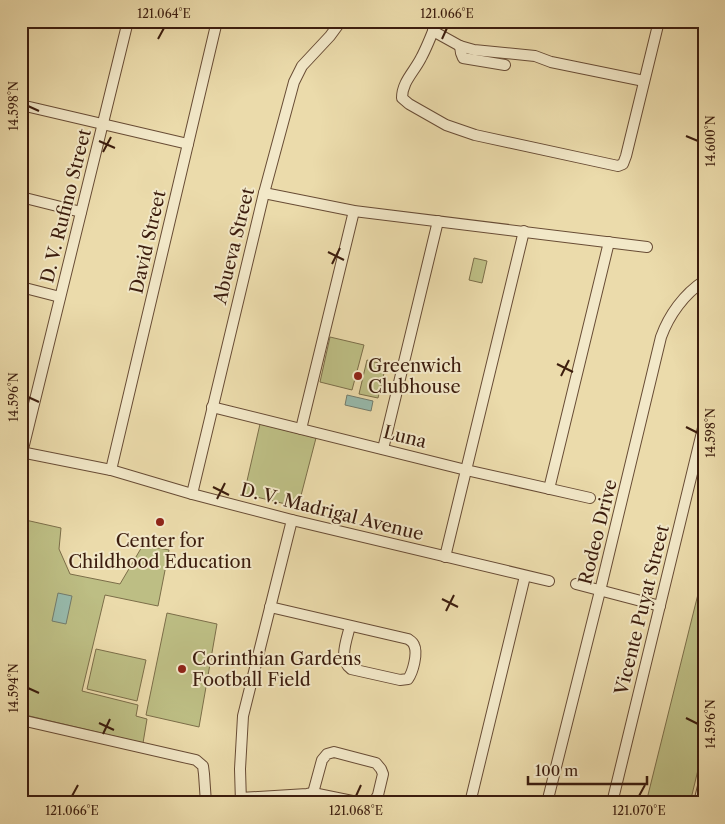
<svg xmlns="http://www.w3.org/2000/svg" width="725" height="824" font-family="'Libre Caslon Text',serif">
<rect width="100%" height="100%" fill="#ebdbab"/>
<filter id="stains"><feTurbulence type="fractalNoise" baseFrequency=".004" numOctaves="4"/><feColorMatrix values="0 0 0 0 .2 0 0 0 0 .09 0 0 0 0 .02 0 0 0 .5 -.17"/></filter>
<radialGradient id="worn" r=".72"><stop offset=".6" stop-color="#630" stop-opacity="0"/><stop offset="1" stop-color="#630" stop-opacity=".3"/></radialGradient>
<g fill="#bdbe84" stroke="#7c6e49">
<path d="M474 258 487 261 482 283 469 280Z"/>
<path d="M330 337 364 345 352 390 320 382Z"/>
<path d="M367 360 386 365 378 398 359 394Z"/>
<path d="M260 424 316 438 298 507 244 494Z"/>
<path d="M21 519 61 528 59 549 70 574 120 584 143 545 169 550 158 606 105 595 82 691 138 705 136 716 147 719 143 743 21 714Z"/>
<path d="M704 570V745L690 803H646Z"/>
<path d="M167 613 217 624 199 727 146 715Z"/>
<path d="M96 649 146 660 137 701 87 689Z"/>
</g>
<g fill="#98bbad" stroke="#737c6d">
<path d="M347 395 373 401 371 411 345 405Z"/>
<path d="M58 593 72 596 66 624 52 621Z"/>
</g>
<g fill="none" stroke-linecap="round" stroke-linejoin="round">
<defs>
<g id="minor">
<path d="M437 21C432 34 427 47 421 58 414 72 402 82 402 98L409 104 446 125 475 135 618 166 623 164 626 156 659 21"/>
<path d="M433 31 460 46 474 50 535 56 551 62 644 81"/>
<path d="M460 46 461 53 463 58 505 65"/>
<path d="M21 105 188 144"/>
<path d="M264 193 354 211 647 247"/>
<path d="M21 197 81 212"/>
<path d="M21 287 60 297"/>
<path d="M212 407 466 470 590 498"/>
<path d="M301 429 354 211"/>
<path d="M383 449 438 221"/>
<path d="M21 452 111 470 192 494 292 520 549 581"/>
<path d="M21 457 128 21"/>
<path d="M111 470 217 21"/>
<path d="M549 489 609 242"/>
<path d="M192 494 264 193 294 82 302 66 330 36 341 21"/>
<path d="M445 557 524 231"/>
<path d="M576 584 660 606"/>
<path d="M270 607 408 639C411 641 413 642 414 645 418 653 413 672 408 679L400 680 351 669C338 660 347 639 350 626"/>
<path d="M21 720 196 760 203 766 204 774 206 803"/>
<path d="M313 793 322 760 327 754 334 752 376 763 381 769 383 774 378 795 375 800 371 803"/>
<path d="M240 798 307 794 313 793 362 803"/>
<path d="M241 803 240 769 243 716 292 520"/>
<path d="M470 803 525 576"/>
<path d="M547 803 600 591 661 337C669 315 684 294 704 281"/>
<path d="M612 803 704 424"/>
<path d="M699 803 704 782"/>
</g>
</defs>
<use href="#minor" stroke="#684c35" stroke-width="12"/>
<use href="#minor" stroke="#f2e8c8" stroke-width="10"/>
</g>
<path fill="none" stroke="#3c1d0e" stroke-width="2" d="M158 39 164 28M442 39 447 28M28 106 39 111M686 136 698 141M99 141 115 148M103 152 111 137M328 252 344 260M332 264 340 248M557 364 573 372M561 376 569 360M28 397 39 402M686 427 698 433M213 487 229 495M217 499 225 483M442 599 458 607M446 611 454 595M28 688 39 693M686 718 698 724M99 723 114 730M103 734 110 719M72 796 78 785M356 796 361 785M639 796 645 785"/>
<g fill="#8f2418" stroke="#f2e8c8" stroke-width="2">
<circle cx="358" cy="376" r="5"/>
<circle cx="160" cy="522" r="5"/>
<circle cx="182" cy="669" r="5"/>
</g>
<g text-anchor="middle" stroke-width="4" stroke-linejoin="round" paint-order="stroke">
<g font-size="18" fill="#3c1d0e" stroke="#f2e8c8">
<text transform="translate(66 206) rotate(-76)" y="6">D. V. Rufino Street</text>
<text transform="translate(148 242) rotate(-77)" y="6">David Street</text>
<text transform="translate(234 246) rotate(-76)" y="6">Abueva Street</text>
<text transform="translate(405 437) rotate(14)" y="6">Luna</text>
<text transform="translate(332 512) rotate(14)" y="6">D. V. Madrigal Avenue</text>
<text transform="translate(598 532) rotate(-76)" y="6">Rodeo Drive</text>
<text transform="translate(642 610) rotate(-76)" y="6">Vicente Puyat Street</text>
</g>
<g font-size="18" fill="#3c1d0e" stroke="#f2e8c8" text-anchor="start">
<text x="368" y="372">Greenwich<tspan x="368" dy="21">Clubhouse</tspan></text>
<text x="160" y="547" text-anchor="middle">Center for<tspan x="160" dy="21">Childhood Education</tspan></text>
<text x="192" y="665">Corinthian Gardens<tspan x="192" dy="21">Football Field</tspan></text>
</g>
</g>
<rect width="725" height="824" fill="none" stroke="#ebdbab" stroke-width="55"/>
<path d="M528 776v8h119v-8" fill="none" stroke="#3c1d0e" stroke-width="2.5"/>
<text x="535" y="776" font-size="15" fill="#3c1d0e" stroke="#f2e8c8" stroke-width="4" paint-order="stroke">100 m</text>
<rect x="28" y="28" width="670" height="768" fill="none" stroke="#3c1d0e" stroke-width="2"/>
<g font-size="12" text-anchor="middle" fill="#3c1d0e">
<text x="164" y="18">121.064°E</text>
<text x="447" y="18">121.066°E</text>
<text transform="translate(14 106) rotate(-90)" y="4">14.598°N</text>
<text transform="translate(711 141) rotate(-90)" y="4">14.600°N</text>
<text transform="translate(14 397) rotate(-90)" y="4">14.596°N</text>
<text transform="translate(711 433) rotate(-90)" y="4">14.598°N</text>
<text transform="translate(14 688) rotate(-90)" y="4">14.594°N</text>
<text transform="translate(711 724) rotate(-90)" y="4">14.596°N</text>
<text x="72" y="815">121.066°E</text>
<text x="356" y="815">121.068°E</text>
<text x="639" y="815">121.070°E</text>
</g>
<rect width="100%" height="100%" filter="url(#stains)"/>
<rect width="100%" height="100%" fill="url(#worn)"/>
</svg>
